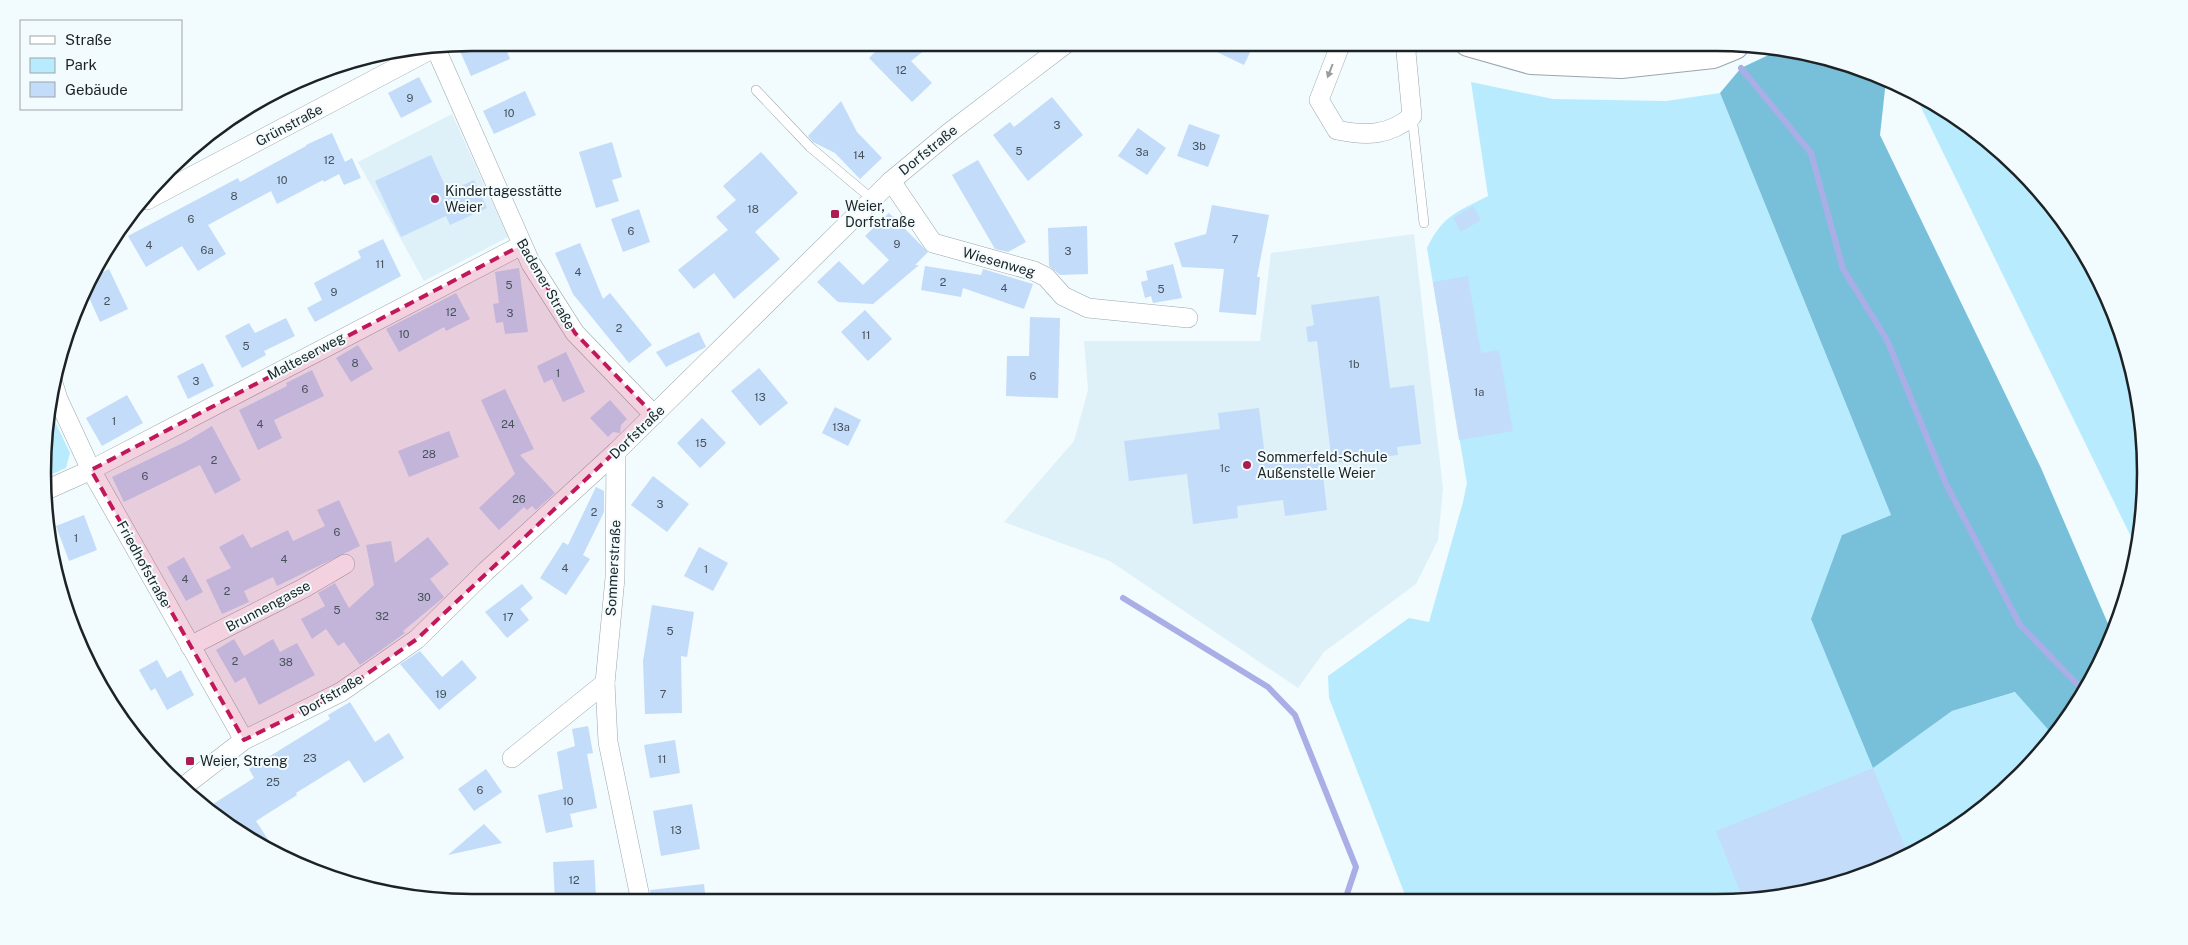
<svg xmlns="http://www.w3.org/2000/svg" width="2188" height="945" font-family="'Public Sans',sans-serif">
<rect width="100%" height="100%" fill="#f2fbfe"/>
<g fill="#def1f9">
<path d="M452 114 508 237 424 281 358 162Z"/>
<path d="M1414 234 1443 489 1438 540 1416 584 1324 652 1298 688 1110 561 1004 522 1074 441 1088 390 1084 341H1260L1271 253Z"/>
</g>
<g fill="#b9ebfe">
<path d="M1471 82 1553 99 1666 101 1720 93 1891 515 1842 535 1874 767 1952 711 2016 692 2052 734 1977 813 1880 870 1772 899 1407 900 1329 698 1328 676 1409 618 1429 622 1463 502 1467 483 1427 248C1443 215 1457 212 1488 196Z"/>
<path d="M1914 93 1931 100 1999 149 2057 211 2101 283 2131 361 2145 445 2142 529 2137 549Z"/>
<path d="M49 409 70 453 66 468 43 478Z"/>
</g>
<path fill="#78c0da" d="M1775 52 1854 65 1886 80 1880 135 2041 468 2112 633 2073 712 2052 734 2015 692 1952 711 1873 768 1811 619 1842 535 1891 515 1720 93 1741 68Z"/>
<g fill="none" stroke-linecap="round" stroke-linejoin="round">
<g stroke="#a9aee6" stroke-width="6">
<path d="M1741 68 1811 153 1843 269 1887 340 1946 484 2020 625 2083 690"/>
<path d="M1123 598 1268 687 1295 715 1356 867 1345 900"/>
</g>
</g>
<g fill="#c3dcf9">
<path d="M480 42H503L510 59 471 76 460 51Z"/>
<path d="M885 42H935L911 61 932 83 912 102 869 58Z"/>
<path d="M1196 42H1255L1244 65Z"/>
<path d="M419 77 432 102 401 118 388 93Z"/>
<path d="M525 91 536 115 494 134 483 111Z"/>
<path d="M1052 97 1083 135 1028 181 993 135 1010 122 1014 127Z"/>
<path d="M841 101 857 132 882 158 860 179 835 153 813 142 808 136Z"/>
<path d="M1189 124 1220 135 1208 167 1177 156Z"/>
<path d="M1138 128 1166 148 1147 175 1118 156Z"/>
<path d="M332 133 345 162 352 158 361 178 344 185 339 174 324 182 323 180 277 204 271 191 208 225 226 254 198 271 182 246 146 267 128 236 238 178 240 182 306 146V145Z"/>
<path d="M612 142 622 177 612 180 619 201 596 208 579 152Z"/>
<path d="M761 152 798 193 755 232 780 259 734 299 714 273 694 289 678 270 728 230 716 217 736 200 723 186Z"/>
<path d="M431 155 448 192 474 180 487 208 450 225 446 216 401 237 375 181Z"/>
<path d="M978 160 1026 242 1008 252 995 249 952 175Z"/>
<path d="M1212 205 1269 215 1257 277H1260L1256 315 1219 312 1224 269 1182 267 1174 243 1206 234Z"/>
<path d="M1473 206 1481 220 1461 232 1453 218Z"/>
<path d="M639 209 650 242 623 252 611 219Z"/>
<path d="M889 213 928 252 915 265H919L873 304 838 302 817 282 839 261 863 285 889 260 865 236Z"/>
<path d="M1087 226 1088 274 1060 275 1049 266 1048 228Z"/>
<path d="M383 239 401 276 315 322 307 308 322 300 314 283 361 258 358 251Z"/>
<path d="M580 243 603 299 610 293 652 345 629 363 573 294 555 253Z"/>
<path d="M1173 264 1182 298 1153 303 1151 296 1145 298 1141 282 1148 280 1146 271Z"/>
<path d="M925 266 981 275 983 269 1033 284 1024 309 963 288 961 297 921 290Z"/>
<path d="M519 268 528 332 505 334 503 322 496 323 493 304 499 303 495 272Z"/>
<path d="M109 269 128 309 100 322 87 293 93 277Z"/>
<path d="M1468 276 1481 353 1499 350 1513 431 1459 440 1433 282Z"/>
<path d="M456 293 470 319 446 331 444 327 399 352 386 329Z"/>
<path d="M1379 296 1390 388 1414 385 1421 444 1397 447 1398 455 1332 463 1317 341 1308 342 1306 327 1314 325 1311 305Z"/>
<path d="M865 310 892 339 868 361 841 332Z"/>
<path d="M1030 317 1060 318 1058 398 1006 396 1007 356H1029Z"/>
<path d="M286 318 295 336 264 351 266 355 242 368 225 336 249 323 255 333Z"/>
<path d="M699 332 706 347 666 367 656 352Z"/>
<path d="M358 345 373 369 351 382 336 358Z"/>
<path d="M566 352 585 392 563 402 552 379 544 383 537 366Z"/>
<path d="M203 363 214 386 188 399 177 376Z"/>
<path d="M759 368 788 403 760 426 731 391Z"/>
<path d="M312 370 324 396 274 420 282 438 258 450 239 410 287 386 286 383Z"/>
<path d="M505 389 534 449 520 455 555 493 536 510 532 506 527 510 524 507 499 530 479 508 515 474 481 400Z"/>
<path d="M127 395 143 423 102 446 86 418Z"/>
<path d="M610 400 627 419 621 425 620 433 613 432 608 437 590 418Z"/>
<path d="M835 407 861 420 848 446 822 433Z"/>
<path d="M1259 408 1265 457 1320 450 1327 510 1285 516 1283 500 1237 506 1238 518 1193 524 1187 474 1129 481 1124 441 1220 429 1218 413Z"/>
<path d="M702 418 726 443 700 468 677 443Z"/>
<path d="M212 426 241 480 215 494 200 465 124 502 112 477 187 441Z"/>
<path d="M449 431 459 457 409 477 398 451Z"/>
<path d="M653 476 689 504 667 532 631 505Z"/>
<path d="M596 487 604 491V512L583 555 590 559 566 595 540 578 563 542 568 545Z"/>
<path d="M339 500 360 546 277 586 273 577 244 591 249 602 222 614 206 580 231 568 219 547 243 534 251 548 288 530 293 541 325 526 317 510Z"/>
<path d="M84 515 97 550 69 561 56 526Z"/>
<path d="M428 537 449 564 430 579 444 597 403 631 405 633 360 665 344 642 338 646 326 629 312 639 301 619 325 606 318 593 335 583 349 608 374 585 366 545 391 541 395 563Z"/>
<path d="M699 547 728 563 713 591 684 576Z"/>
<path d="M184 557 203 592 186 601 167 567Z"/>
<path d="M522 584 533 598 520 609 529 620 507 638 485 612Z"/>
<path d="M652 605 694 612 687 657 681 656 682 713 645 714 643 661Z"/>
<path d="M234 639 244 656 273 639 280 652 297 643 315 675 259 705 245 677 235 683 216 650Z"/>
<path d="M420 651 442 677 462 660 477 678 439 710 400 664Z"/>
<path d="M157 660 167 678 181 670 194 695 167 710 155 688 151 691 139 670Z"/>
<path d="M350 702 375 742 389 733 404 758 364 783 349 760 296 793 297 795 256 821 273 847 224 821 213 804 254 778 249 769 330 719 328 715Z"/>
<path d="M588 726 593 753 587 754 597 808 570 814 573 827 546 833 538 795 563 789 557 752 575 746 572 729Z"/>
<path d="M675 740 680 773 650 778 644 745Z"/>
<path d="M1873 768 1908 854 1880 870 1772 899H1743L1716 831Z"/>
<path d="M486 769 502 792 474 811 458 789Z"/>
<path d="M692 804 700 849 661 856 653 811Z"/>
<path d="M484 824 502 843 448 855Z"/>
<path d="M594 860 596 897 555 900 553 862Z"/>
<path d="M704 884 706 902H652L650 890Z"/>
</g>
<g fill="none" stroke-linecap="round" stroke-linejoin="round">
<defs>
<g id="lane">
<path d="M756 90 810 147 872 199"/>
<path d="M1412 116 1424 223"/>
</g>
<g id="street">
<path d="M1341 43 1319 100 1337 130C1366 136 1389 136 1412 116L1406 52 1409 43"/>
<path d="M436 49 531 264 575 333 654 415"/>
<path d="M891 181 933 243 1034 271 1046 277 1063 296 1088 308 1188 318"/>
<path d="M147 200 430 50"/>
<path d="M53 383 58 399 91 470 244 740"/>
<path d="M616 452 615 578 605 683 608 742 641 902"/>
<path d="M44 491 91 470 522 245"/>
<path d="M190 646 304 588 345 564"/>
<path d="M512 758 605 683"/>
<path d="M183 787 244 740 341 692 417 639 486 571 616 452 891 181 950 132 1067 43"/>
</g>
<path id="secondary" d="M1468 43 1531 61 1621 65 1713 55 1735 46"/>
</defs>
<use href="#lane" stroke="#99a7ac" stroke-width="10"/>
<use href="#street" stroke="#99a7ac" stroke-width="20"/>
<use href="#secondary" stroke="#99a7ac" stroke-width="28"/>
<use href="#lane" stroke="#fff" stroke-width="9"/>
<use href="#street" stroke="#fff" stroke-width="19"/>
<use href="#secondary" stroke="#fff" stroke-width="26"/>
</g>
<defs><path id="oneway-solid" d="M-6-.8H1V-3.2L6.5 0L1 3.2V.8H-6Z" transform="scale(1.25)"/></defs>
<use fill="#999c9d" href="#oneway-solid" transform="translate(1330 71) rotate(111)"/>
<path fill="#c2185b" fill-opacity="0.2" stroke="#c2185b" stroke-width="4" stroke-dasharray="10 6" stroke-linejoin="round" d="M522 245 575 333 654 415 417 639 341 692 244 740 91 470Z"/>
<g fill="#ad1c51" stroke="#f2fbfe" stroke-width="2">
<circle cx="435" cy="199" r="5"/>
<rect x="830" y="209" width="10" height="10" rx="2.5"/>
<circle cx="1247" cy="465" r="5"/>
<rect x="185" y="756" width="10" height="10" rx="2.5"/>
</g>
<g text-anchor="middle" stroke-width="4" stroke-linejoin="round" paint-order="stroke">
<g font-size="11" fill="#46515a">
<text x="901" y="74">12</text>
<text x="410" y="102">9</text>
<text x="509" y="117">10</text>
<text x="1057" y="129">3</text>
<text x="1199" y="150">3b</text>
<text x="1019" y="155">5</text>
<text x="1142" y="156">3a</text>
<text x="859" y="159">14</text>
<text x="329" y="164">12</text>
<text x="282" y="184">10</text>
<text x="234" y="200">8</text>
<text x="753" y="213">18</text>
<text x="191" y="223">6</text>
<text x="631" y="235">6</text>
<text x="1235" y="243">7</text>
<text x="897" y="248">9</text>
<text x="149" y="249">4</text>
<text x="207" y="254">6a</text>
<text x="1068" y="255">3</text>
<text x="380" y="268">11</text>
<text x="578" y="276">4</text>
<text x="943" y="286">2</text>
<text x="509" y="289">5</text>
<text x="1004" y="292">4</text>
<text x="1161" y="293">5</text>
<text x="334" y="296">9</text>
<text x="107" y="305">2</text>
<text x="451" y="316">12</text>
<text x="510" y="317">3</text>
<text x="619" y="332">2</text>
<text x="404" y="338">10</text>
<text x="866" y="339">11</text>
<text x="246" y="350">5</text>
<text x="355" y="367">8</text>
<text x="1354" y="368">1b</text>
<text x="558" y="377">1</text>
<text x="1033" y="380">6</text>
<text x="196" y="385">3</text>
<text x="305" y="393">6</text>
<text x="1479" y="396">1a</text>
<text x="760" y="401">13</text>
<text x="114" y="425">1</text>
<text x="260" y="428">4</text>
<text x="508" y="428">24</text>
<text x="841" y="431">13a</text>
<text x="701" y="447">15</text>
<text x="429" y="458">28</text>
<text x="214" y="464">2</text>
<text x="1225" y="472">1c</text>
<text x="145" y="480">6</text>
<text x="519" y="503">26</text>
<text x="660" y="508">3</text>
<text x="594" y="516">2</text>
<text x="337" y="536">6</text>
<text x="76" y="542">1</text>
<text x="284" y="563">4</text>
<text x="565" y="572">4</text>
<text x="706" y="573">1</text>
<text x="185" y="583">4</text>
<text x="227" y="595">2</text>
<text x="424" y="601">30</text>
<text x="337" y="614">5</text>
<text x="382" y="620">32</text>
<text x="508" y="621">17</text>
<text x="670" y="635">5</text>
<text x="235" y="665">2</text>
<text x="286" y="666">38</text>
<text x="441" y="698">19</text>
<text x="663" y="698">7</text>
<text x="310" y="762">23</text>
<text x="662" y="763">11</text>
<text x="273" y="786">25</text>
<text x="480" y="794">6</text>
<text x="568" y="805">10</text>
<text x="676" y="834">13</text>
<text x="574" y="884">12</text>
</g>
<g font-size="14" fill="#1d2325" stroke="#f2fbfe">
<text transform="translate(289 125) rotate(-28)" y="5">Grünstraße</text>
<text transform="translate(928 150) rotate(-39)" y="5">Dorfstraße</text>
<text transform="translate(999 262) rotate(16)" y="5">Wiesenweg</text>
<text transform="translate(546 284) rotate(60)" y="5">Badener Straße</text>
<text transform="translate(306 356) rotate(-28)" y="5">Malteserweg</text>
<text transform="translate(637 432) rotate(-44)" y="5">Dorfstraße</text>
<text transform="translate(144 564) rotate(61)" y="5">Friedhofstraße</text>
<text transform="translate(613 568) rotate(-87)" y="5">Sommerstraße</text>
<text transform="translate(268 606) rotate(-28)" y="5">Brunnengasse</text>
<text transform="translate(331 695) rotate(-30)" y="5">Dorfstraße</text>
</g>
<g font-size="14" fill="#1d2325" stroke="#f2fbfe" text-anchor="start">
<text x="445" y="196">Kindertagesstätte<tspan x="445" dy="16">Weier</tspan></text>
<text x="845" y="211">Weier,<tspan x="845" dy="16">Dorfstraße</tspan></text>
<text x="1257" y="462">Sommerfeld-Schule<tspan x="1257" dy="16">Außenstelle Weier</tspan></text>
<text x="200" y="766">Weier, Streng</text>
</g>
</g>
<path d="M0 0H2188V945H0ZM472 51H1716A421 421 0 0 1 2137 472V473A421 421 0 0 1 1716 894H472A421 421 0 0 1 51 473V472A421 421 0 0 1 472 51Z" fill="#f2fbfe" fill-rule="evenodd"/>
<path fill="none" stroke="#1d2325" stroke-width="2.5" d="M472 51H1716A421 421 0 0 1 2137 472V473A421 421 0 0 1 1716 894H472A421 421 0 0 1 51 473V472A421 421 0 0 1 472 51Z"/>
<rect x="20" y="20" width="162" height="90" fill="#f2fbfe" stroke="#9da5a7"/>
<rect x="30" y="36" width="25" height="8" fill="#ffffff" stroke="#9da5a7"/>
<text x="65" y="45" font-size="15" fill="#1d2325">Straße</text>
<rect x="30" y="58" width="25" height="15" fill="#b9ebfe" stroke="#9da5a7"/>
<text x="65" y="70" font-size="15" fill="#1d2325">Park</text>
<rect x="30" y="82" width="25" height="15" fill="#c3dcf9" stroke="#9da5a7"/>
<text x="65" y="95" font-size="15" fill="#1d2325">Gebäude</text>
</svg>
